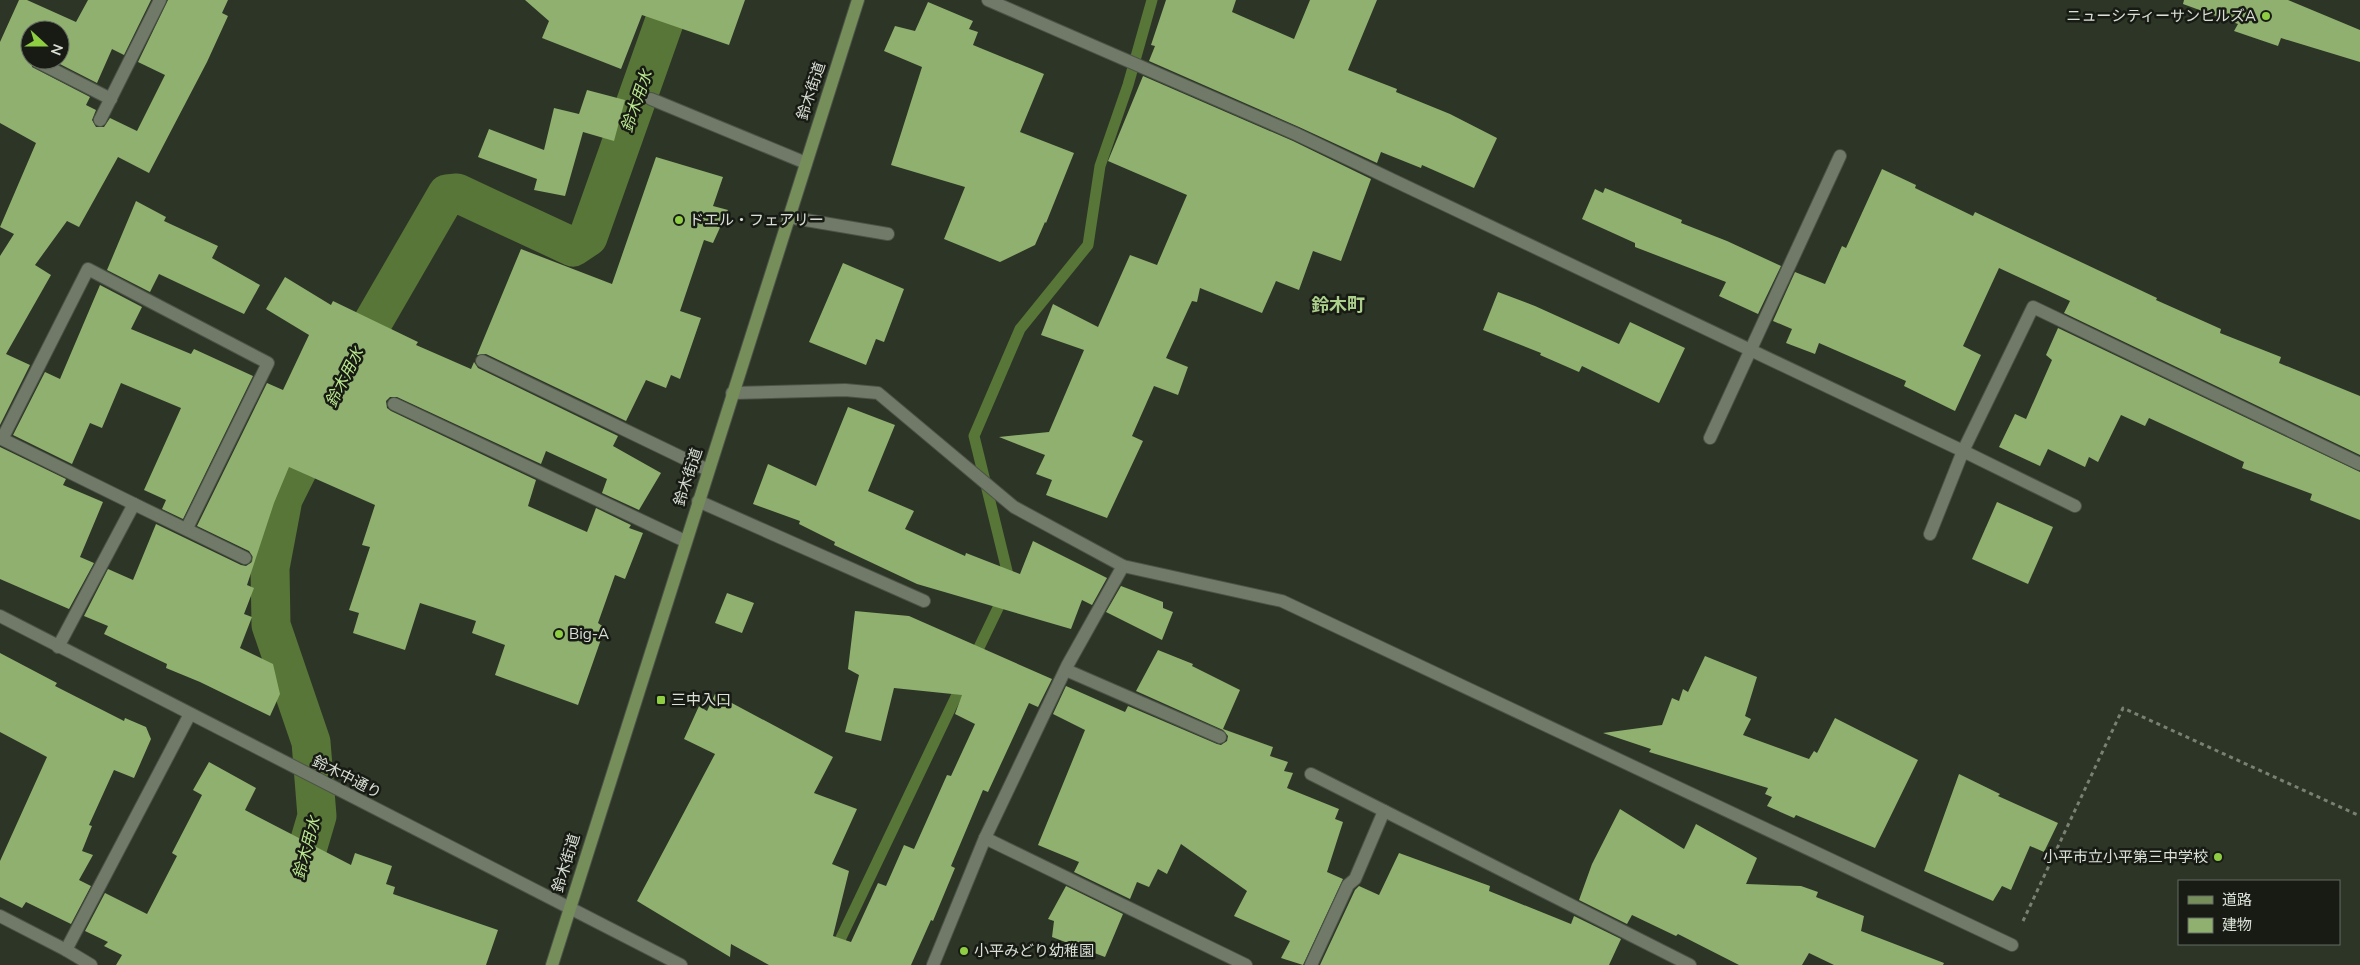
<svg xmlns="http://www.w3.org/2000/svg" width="2360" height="965" font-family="Mulish,'Noto Sans JP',sans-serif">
<rect width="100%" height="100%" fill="#2d3526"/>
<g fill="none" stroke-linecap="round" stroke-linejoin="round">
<g stroke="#577637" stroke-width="11">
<path d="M973 660 1010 583 974 436 1020 329 1088 245 1100 166 1128 85 1152 0"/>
<path d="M828 965 963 682"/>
</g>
<g stroke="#577637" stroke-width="39">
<path d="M349 368 366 334 447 194 457 193 573 247 588 237 672 0"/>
<path d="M273 965 317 816 311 742 271 625 270 568 283 499 321 423"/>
</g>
</g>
<g fill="#8fb06f">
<path d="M19 0H27L76 22 88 0H151L124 55 112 49 97 83 52 60H60V30H30L32 67 90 97 86 105 96 110 92 120 96 127H104L110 118 137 131 165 75 138 62 168 0H228L222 13 228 16 207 62 149 173 118 157 79 227 67 221 35 265 51 275 6 354 30 365 0 425V256L14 234 0 227 36 143 0 123V42Z"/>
<path d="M525 0H745L729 45 642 15 621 69 542 38 549 21Z"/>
<path d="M1166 0H1236L1232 12 1294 39 1310 0H1377L1348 70 1397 89 1396 92 1450 114 1497 138 1474 188 1422 165 1421 168 1381 152 1377 163 1299 127 1149 61 1155 46 1151 45Z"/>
<path d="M2184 0H2288L2360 30V62L2281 38 2278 46 2234 31 2238 24 2183 4Z"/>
<path d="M928 2 973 21 969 29 978 32 973 45 1044 74 1020 132 1074 153 1046 223 1045 222 1035 245 1000 262 944 239 965 187 891 165 922 67 884 51 895 26 915 31Z"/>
<path d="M1143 76 1293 141 1371 179 1341 261 1313 251 1299 290 1276 281 1262 313 1200 288 1197 302 1192 301 1166 358 1188 367 1178 395 1154 386 1132 436 1143 441 1107 518 1046 495 1052 480 1036 474 1045 455 999 437 1049 432 1084 350 1041 335 1053 304 1098 327 1130 255 1157 265 1187 195 1108 161Z"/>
<path d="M587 90 625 100 614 141 583 132 565 196 534 190 537 179 478 157 489 129 544 150 554 108 579 114Z"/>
<path d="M656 157 723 177 713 206 728 210 713 243 704 240 680 311 701 318 680 379 671 375 666 388 646 380 626 421 486 354 477 355 521 249 612 284Z"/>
<path d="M1882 169 1916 185 1915 188 1973 216 1975 212 2157 298 2156 300 2221 329 2220 333 2281 357 2279 363 2360 396V455L2064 313 2070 301 1999 268 1963 346 1981 355 1955 411 1904 386 1906 381 1819 343 1815 354 1786 343 1792 329 1773 321 1795 272 1825 284 1842 246 1846 248Z"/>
<path d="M1605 188 1682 220 1681 223 1727 241 1781 266 1758 314 1719 296 1726 282 1635 247V243L1582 219 1595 189 1603 193Z"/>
<path d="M136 201 166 217 164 221 218 246 212 258 260 285 244 314 159 274 150 292 107 270Z"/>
<path d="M843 263 904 289 884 342 876 339 866 365 809 342Z"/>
<path d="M285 277 331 305 333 301 418 342 416 345 471 369 474 362 478 368 618 436 613 446 661 473 639 510 602 493 607 479 546 451 541 464 397 397H390L386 401 387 408 391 411 536 480 528 506 587 532 596 508 631 525 629 528 643 533 625 579 615 575 598 623 605 628 578 705 495 675 505 645 472 633 476 621 420 603 405 650 353 633 359 613 349 610 370 547 362 545 375 505 289 467 274 503 247 585 254 588 244 614 252 617 240 648 273 664 280 694 270 716 200 682 166 668 167 664 104 634 108 626 84 616 108 569 133 580 156 524 241 565 246 566 252 562 253 557 249 551 197 526 267 383 283 390 309 335 266 309Z"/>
<path d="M100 285 142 307 131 329 191 354 194 349 253 376 183 519 162 509 166 500 144 490 181 408 121 383 102 428 90 423 72 464 13 435 45 372 60 379Z"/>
<path d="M1498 292 1535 306 1619 344 1630 322 1685 348 1659 403 1582 366 1579 372 1540 355 1541 353 1483 330Z"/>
<path d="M2058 328 2360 472V520L2310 500 2312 494 2242 468 2244 462 2149 418 2145 426 2121 415 2098 462 2089 457 2085 467 2048 449 2040 466 1999 447 2015 414 2026 419 2052 360 2046 355Z"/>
<path d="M848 407 895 425 868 491 914 511 905 529 965 556 966 553 1020 574 1033 541 1107 578 1092 605 1082 600 1071 629 917 584 834 545 835 542 799 524 800 521 753 504 768 464 816 486Z"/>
<path d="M0 447 66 479 63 485 103 502 80 557 94 563 69 609 0 579Z"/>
<path d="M1997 502 2053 527 2028 584 1972 559Z"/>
<path d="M1121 586 1163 602V608L1173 612 1162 640 1106 612Z"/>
<path d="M727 593 754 603 742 633 715 623Z"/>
<path d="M855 611 909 616 1052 679 1038 707 1029 703 988 792 983 790 951 866 955 868 933 921 931 920 911 965H769L731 944 730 957 637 901 715 754 684 739 699 706 707 711 715 694 833 757 814 793 857 809 832 864 849 871 833 936 851 942 878 883 886 886 904 845 914 849 947 775 951 776 975 724 955 714 962 695 894 688 881 741 845 732 859 675 848 669Z"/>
<path d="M1158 650 1193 664 1192 666 1240 690 1223 729 1273 747 1270 756 1288 762 1284 771 1293 773 1287 788 1339 809 1335 819 1343 822 1327 872 1343 879 1303 965 1281 958 1290 941 1234 916 1247 891 1181 844 1167 874 1158 869 1149 887 1137 882 1130 899 1074 872 1079 862 1038 845 1085 730 1053 714 1066 686 1125 712 1128 706 1217 744 1221 745 1227 741 1228 736 1223 730 1136 691Z"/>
<path d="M0 653 57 683 55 686 124 721 125 718 146 727 151 739 134 778 114 770 89 825 92 826 82 851 93 855 79 880 91 886 71 924 26 902 22 908 0 897V861L47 757 0 732Z"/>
<path d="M1705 656 1757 677 1745 716 1751 719 1743 735 1809 759 1814 751 1817 753 1835 718 1918 760 1875 848 1796 815 1794 818 1767 806 1772 797 1765 794 1768 788 1649 752 1651 749 1603 733 1662 725 1672 698 1679 701 1683 689 1688 692Z"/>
<path d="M209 762 256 788 245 810 351 865 355 853 392 866 386 884 395 887 393 894 498 930 486 965H116L122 955 104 946 108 942 85 931 105 893 147 914 177 856 172 853 202 795 193 790Z"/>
<path d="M1959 774 2000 794 1998 796 2058 823 2044 852 2030 846 2011 890 2002 886 1993 901 1924 871Z"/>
<path d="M1620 809 1684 849 1696 824 1757 858 1746 884 1801 886 1818 892 1816 897 1864 916 1861 931 1944 963 1943 965H1834L1809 953 1802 965H1739L1678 934 1676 936 1632 915 1627 924 1579 900 1592 864Z"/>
<path d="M1399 853 1490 886 1489 891 1571 924 1574 916 1621 939 1609 965H1320L1355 890 1359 886 1379 895Z"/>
<path d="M1066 886 1123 914 1105 957 1052 937 1054 921 1048 919Z"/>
</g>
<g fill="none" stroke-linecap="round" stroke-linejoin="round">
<defs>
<g id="lane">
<path d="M38 62 111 99"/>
<path d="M651 99 806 163"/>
<path d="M788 217 888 234"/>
<path d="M482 361 708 470"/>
<path d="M394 404 685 541"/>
<path d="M0 438 134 504"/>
<path d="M1710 438 1840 156"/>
<path d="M2 439 88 269 268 363 187 528"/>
<path d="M698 501 924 601"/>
<path d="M1930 534 1963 451 2075 506"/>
<path d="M58 647 134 504 245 558"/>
<path d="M1066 670 1220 737"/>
<path d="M1311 965 1348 885 1355 879 1384 811"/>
</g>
<g id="street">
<path d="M988 0 1296 134 1963 451 2033 307 2360 464"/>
<path d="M100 120 160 0"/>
<path d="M732 393 845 390 878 393 1014 507 1123 566 1282 601 2012 945"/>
<path d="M0 616 681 965"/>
<path d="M1311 774 1690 965"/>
<path d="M985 838 1246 965"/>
<path d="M0 916 66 950"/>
<path d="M91 965 66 950 190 714"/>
<path d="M933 965 985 838 1067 666 1123 566"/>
</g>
<path id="secondary" d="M552 965 858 0"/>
</defs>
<use href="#lane" stroke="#4c5347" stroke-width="14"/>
<use href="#street" stroke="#4c5347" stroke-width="14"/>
<use href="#secondary" stroke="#4c5347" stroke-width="14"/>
<path stroke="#7a8174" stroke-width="3" stroke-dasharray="4 4" stroke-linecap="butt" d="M2023 921 2123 708 2360 816"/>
<use href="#lane" stroke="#717a69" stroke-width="12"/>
<use href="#street" stroke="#717a69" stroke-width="12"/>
<use href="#secondary" stroke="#768e59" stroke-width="12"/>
</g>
<g fill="#8fcd42" stroke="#171b14" stroke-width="2">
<circle cx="2266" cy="16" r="5"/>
<circle cx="679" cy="220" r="5"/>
<circle cx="559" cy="634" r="5"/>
<rect x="656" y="695" width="10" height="10" rx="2.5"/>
<circle cx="2218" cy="857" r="5"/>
<circle cx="964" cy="951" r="5"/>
</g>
<g text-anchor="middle" stroke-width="5" stroke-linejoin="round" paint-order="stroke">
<g font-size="15" fill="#dae0d6" stroke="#171b14" text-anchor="start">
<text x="2256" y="21" text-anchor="end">ニューシティーサンヒルズA</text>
<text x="689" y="225">ドエル・フェアリー</text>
<text x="569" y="639">Big-A</text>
<text x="671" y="705">三中入口</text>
<text x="2208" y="862" text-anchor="end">小平市立小平第三中学校</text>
<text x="974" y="956">小平みどり幼稚園</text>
</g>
<g font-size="15" fill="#dae0d6" stroke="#171b14">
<text transform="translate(811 91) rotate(-72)" y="5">鈴木街道</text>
<text transform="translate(688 477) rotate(-72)" y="5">鈴木街道</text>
<text transform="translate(347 777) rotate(27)" y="5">鈴木中通り</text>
<text transform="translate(566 863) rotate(-73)" y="5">鈴木街道</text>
</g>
<g font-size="16" font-style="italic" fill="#bae78d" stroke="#171b14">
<text transform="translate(636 101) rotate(-71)" y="6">鈴木用水</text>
<text transform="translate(344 377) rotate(-63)" y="6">鈴木用水</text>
<text transform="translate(306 848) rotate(-75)" y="6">鈴木用水</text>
</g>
<g font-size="18" font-weight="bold" fill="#acd08b" stroke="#171b14">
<text x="1338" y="311">鈴木町</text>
</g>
</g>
<rect x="2178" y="880" width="162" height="65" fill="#171b14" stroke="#656a62"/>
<rect x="2188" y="896" width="25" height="8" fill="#768e59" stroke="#656a62"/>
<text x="2222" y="905" font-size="15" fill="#dae0d6">道路</text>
<rect x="2188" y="918" width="25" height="15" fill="#8fb06f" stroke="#656a62"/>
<text x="2222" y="930" font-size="15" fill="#dae0d6">建物</text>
<g transform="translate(45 45) rotate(111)"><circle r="24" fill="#171b14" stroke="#656a62"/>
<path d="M0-4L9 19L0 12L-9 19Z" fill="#8fcd42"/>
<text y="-8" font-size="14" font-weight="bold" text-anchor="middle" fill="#dae0d6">N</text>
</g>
</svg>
